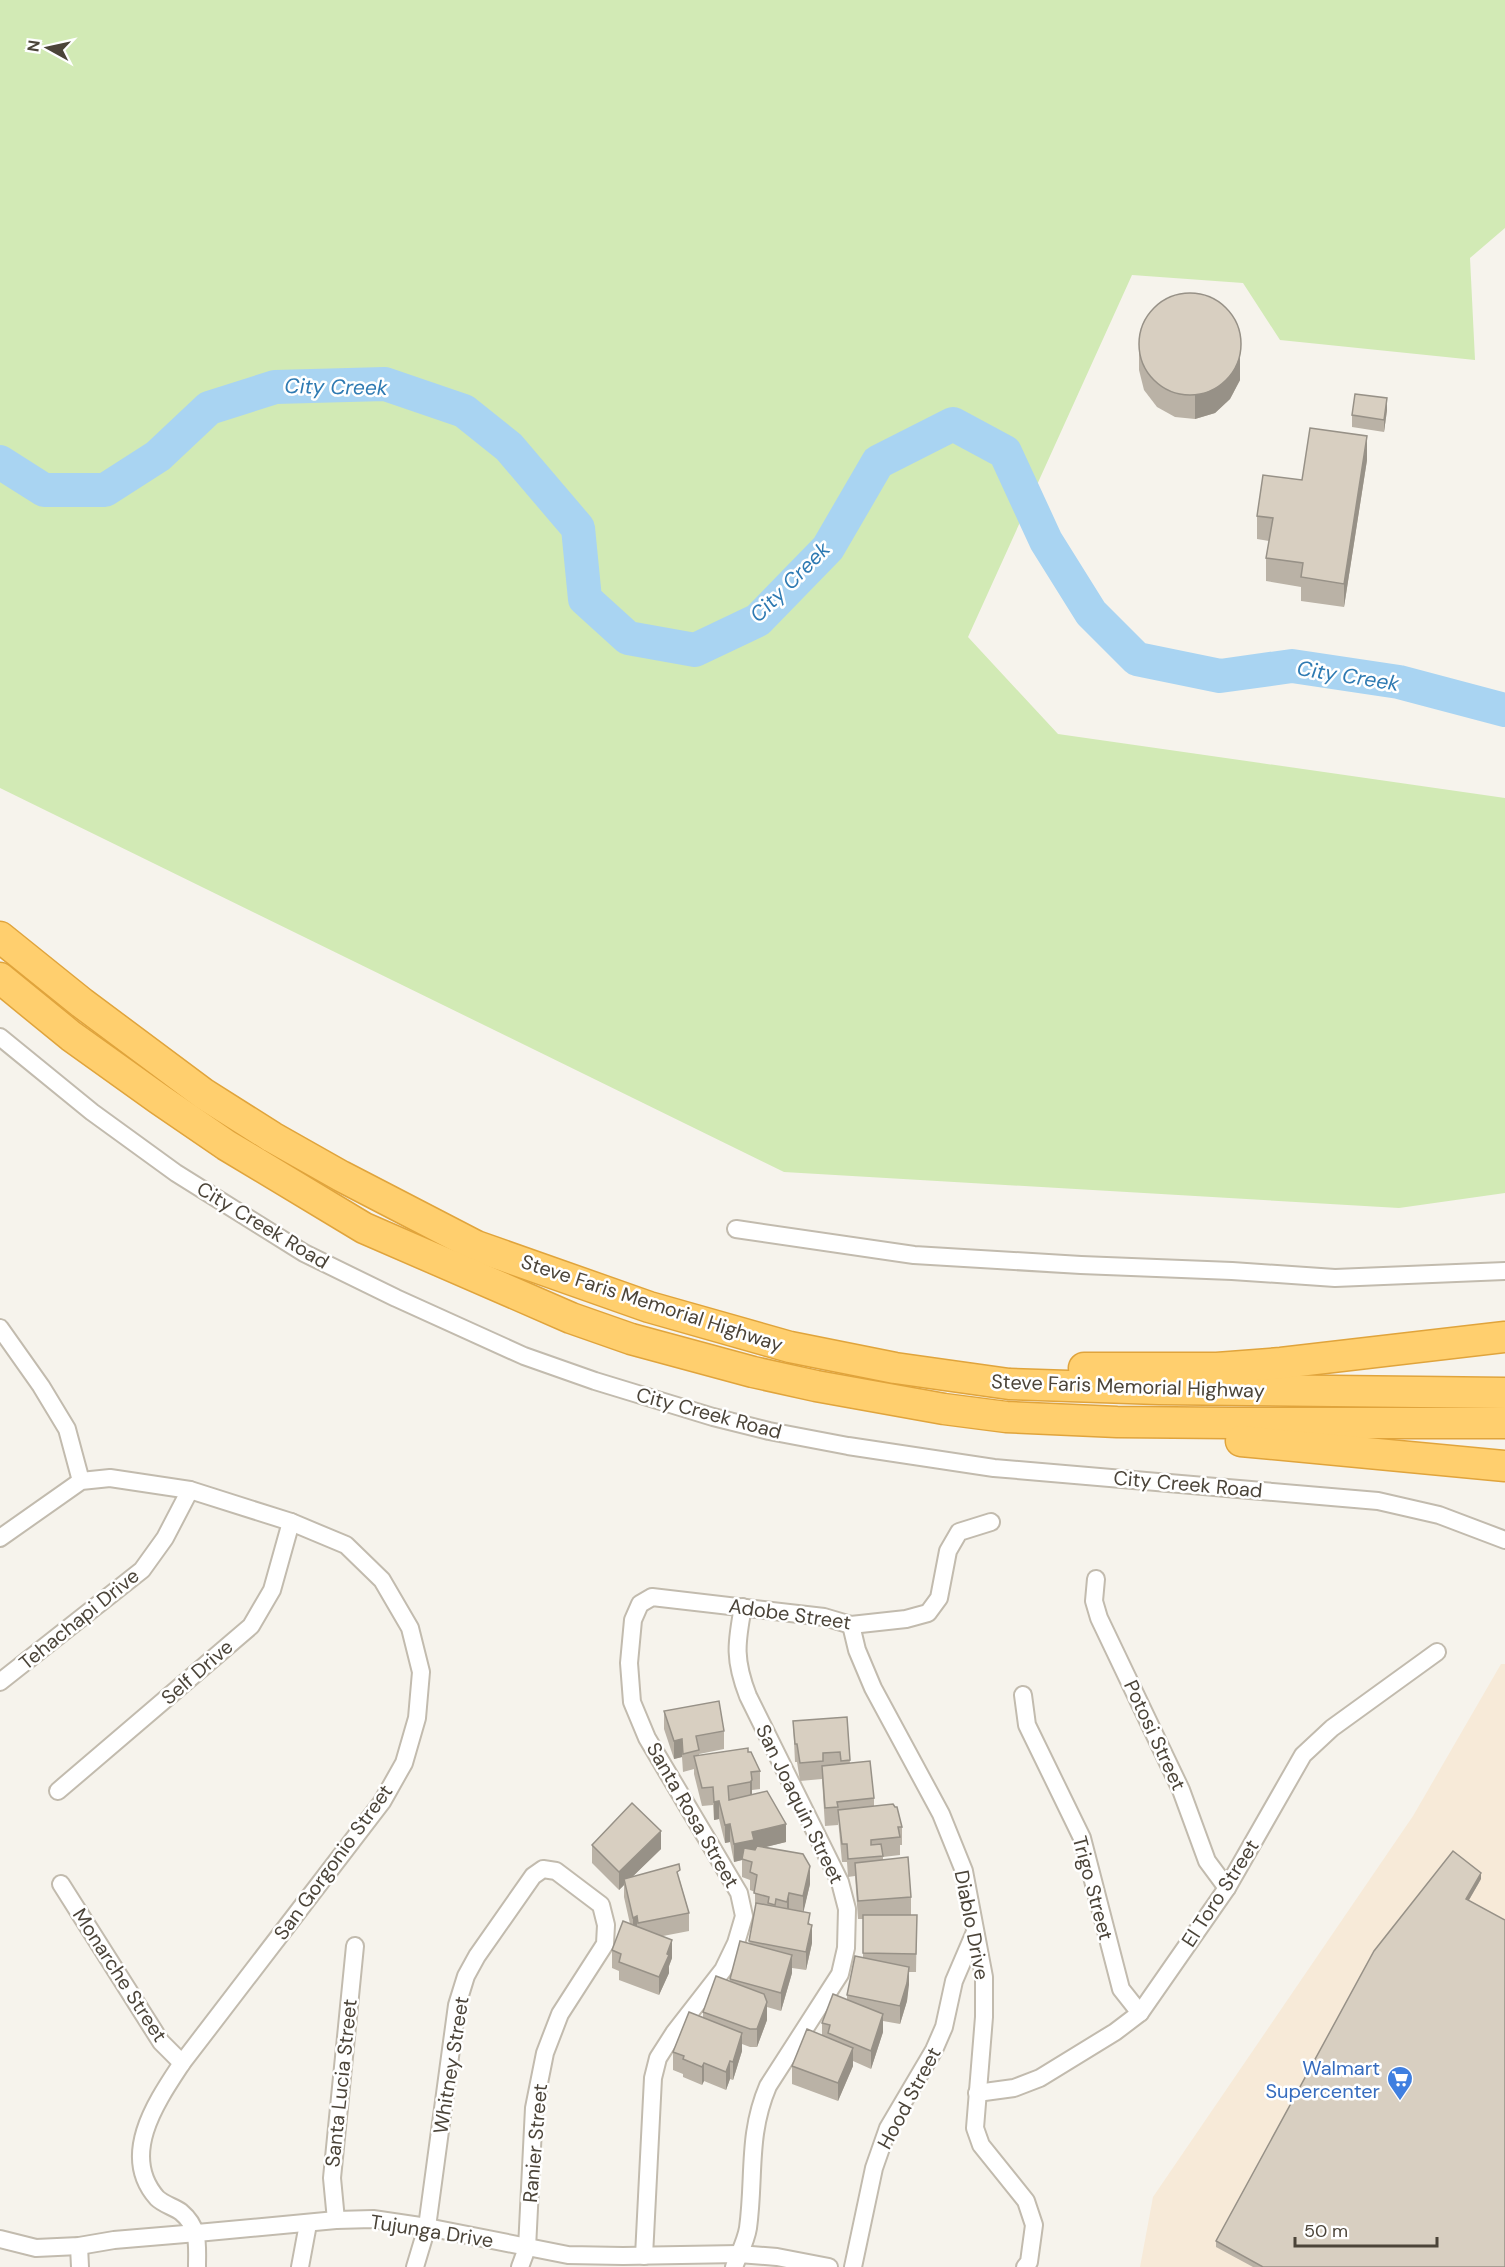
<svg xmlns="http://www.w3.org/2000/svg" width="1505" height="2267" font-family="'DM Sans',sans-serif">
<rect width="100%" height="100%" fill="#f6f3ec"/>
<path fill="#f7ead8" d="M1501 1664H1505V2267H1140L1153 2197 1413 1816Z"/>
<path fill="#d2eab5" d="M0 0H1505V228L1470 258 1475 360 1280 340 1243 283 1132 275 968 637 1058 734 1505 798V1193L1399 1208 784 1172 0 788Z"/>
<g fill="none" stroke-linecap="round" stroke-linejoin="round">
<path stroke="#a9d4f2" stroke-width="34" d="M0 462 44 490H105L158 456 209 408 275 387 385 384 464 411 509 447 578 528 585 599 628 638 695 650 758 620 828 548 878 462 953 424 1005 452 1046 541 1091 613 1137 659 1220 676 1292 666 1399 682 1505 710"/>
<defs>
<g id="street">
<path d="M0 1037 92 1112 176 1173 304 1253 396 1298 524 1356 595 1381 713 1417 769 1431 848 1446 994 1468 1378 1501 1439 1515 1505 1540"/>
<path d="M736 1229 914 1255 1081 1265 1232 1271 1335 1278 1505 1271"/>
<path d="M0 1328 41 1386 67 1429 81 1481"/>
<path d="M0 1538 81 1481 110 1478 190 1490 291 1522 346 1545 382 1580 410 1628 421 1672 417 1718 404 1763 382 1802 182 2063C157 2101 119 2155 157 2198 163 2204 174 2207 181 2212 200 2228 197 2245 197 2267"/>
<path d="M1096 1579 1094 1601 1099 1618 1181 1790 1207 1861 1227 1888"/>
<path d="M851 1625 857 1650 873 1688 941 1814 964 1871 984 1977V2017L975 2128 981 2145 1026 2201 1034 2225 1029 2262 1025 2267"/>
<path d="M0 1682 142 1570 165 1538 190 1490"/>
<path d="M1023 1695 1027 1725 1082 1838 1121 1989 1140 2013"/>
<path d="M58 1791 251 1626 272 1590 291 1522"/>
<path d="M61 1884 161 2042 182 2063"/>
<path d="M977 2093 1014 2088 1040 2078 1115 2032 1140 2013 1227 1888 1303 1755 1332 1728 1437 1652"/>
<path d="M336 2220 332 2178 355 1946"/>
<path d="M0 2239 36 2248 79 2246 114 2240 197 2233 336 2220 373 2219 427 2227 568 2255 623 2256 739 2254 777 2257 829 2267"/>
<path d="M79 2246 80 2267"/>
<path d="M644 2256 653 2078 658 2058 674 2033 723 1970 736 1943 744 1916 739 1893 647 1738 632 1702 629 1663 633 1620 640 1604 652 1597 824 1617 851 1625 906 1619 928 1613 939 1598 948 1551 959 1532 991 1522"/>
<path d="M300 2267 308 2224"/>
<path d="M415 2267 427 2227 457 2005 466 1976 477 1956 533 1876 543 1869 556 1871 601 1905 606 1925 605 1944 560 2014 545 2053 534 2108 527 2248 520 2267"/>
<path d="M734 2267C739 2254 746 2241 748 2228 755 2177 747 2135 768 2086L840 1974 846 1948 847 1909 840 1882 748 1696C734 1660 736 1644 743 1607"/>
<path d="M853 2267 874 2168 888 2128 934 2050 944 2027 954 1981 975 1932"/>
</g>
<g id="highway">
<path d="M0 937 82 1003 204 1094 272 1137 341 1176 476 1246 649 1307 790 1347 895 1368 1009 1384 1159 1389 1505 1393"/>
<path d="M0 978 71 1036 159 1099 226 1145 364 1228 571 1318 631 1339 753 1372 816 1386 944 1409 1006 1417 1117 1422 1230 1423H1505"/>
<path d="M1084 1368H1217L1281 1363 1505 1337"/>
<path d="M1241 1441 1505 1466"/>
</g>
</defs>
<use href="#street" stroke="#c2bbae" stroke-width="20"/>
<use href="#highway" stroke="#e0a43c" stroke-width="33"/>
<use href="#street" stroke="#fff" stroke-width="16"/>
<use href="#highway" stroke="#ffcf6e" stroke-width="30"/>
</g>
<g fill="#bab2a6">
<path d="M1139 347 1240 360V380L1230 399 1215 413 1195 419 1175 417 1157 407 1144 390 1139 370Z"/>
<path d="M1387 410 1384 432 1352 427V415Z"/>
<path d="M1367 460 1344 607 1301 601V587L1266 581V558L1269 541 1257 539V516L1302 480Z"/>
<path d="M664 1711 724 1731V1749L699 1754V1756L748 1752 760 1771V1789L752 1790V1794L786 1842 765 1847 810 1884 803 1912 810 1924 812 1943 806 1970 792 1968V1973L781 2011 767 2007V2020L757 2047H750L742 2044V2051L733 2080 730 2079 726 2090 704 2081 702 2085 683 2077V2074L673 2070V2052L703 2018V2012L730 1981V1979L749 1944 755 1911V1892L750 1890V1880L742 1877V1860L734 1862 730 1842 725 1843 719 1819 714 1820 713 1805 702 1806 694 1774V1769L683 1772 682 1757 674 1759 664 1729Z"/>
<path d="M847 1717 850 1764 874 1798V1806L902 1827V1845H900V1855L883 1857V1860L911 1897V1915H904H917L916 1972H909L907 2001 900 2024 883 2021V2032L871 2069 853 2061V2066L838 2101 792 2084V2066L822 2035V2023L847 1999V1995L863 1958V1919H858L855 1876 848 1877 847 1862H842L838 1819V1825L825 1826 822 1779 800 1781 797 1762H795L793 1721Z"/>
<path d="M592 1845 661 1849 633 1876 680 1881 689 1913V1931L663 1936 672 1958 669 1966V1973L659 1995 619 1980V1971L612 1968V1950L630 1924 624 1897V1885L619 1890 592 1863Z"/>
<path d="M1481 1879 1469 1900 1505 2267H1253L1216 2247V2241Z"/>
</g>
<g fill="#979187">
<path d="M1240 336V380L1230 399 1215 413 1195 419V395Z"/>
<path d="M1387 398V410L1384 432V420Z"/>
<path d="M1367 436V460L1344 607V584Z"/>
<path d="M682 1739V1757L674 1759V1741Z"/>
<path d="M752 1780V1798L750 1800V1782Z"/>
<path d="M719 1801V1819L714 1820V1802Z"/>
<path d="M730 1824V1842L725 1843V1825Z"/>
<path d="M786 1824V1842L754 1850 742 1859V1860L734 1862V1844L752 1832Z"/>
<path d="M661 1831V1849L625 1884 624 1879V1885L619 1890V1872Z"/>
<path d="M810 1866V1884L803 1914V1896Z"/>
<path d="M1481 1873V1879L1466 1905V1899Z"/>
<path d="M789 1893V1911L787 1920V1902Z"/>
<path d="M637 1916V1934L633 1936V1918Z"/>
<path d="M812 1925V1943L806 1970V1952Z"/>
<path d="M672 1940V1958L669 1966V1973L659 1995V1977Z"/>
<path d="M792 1955V1973L781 2011V1993Z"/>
<path d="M909 1967V1985L907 2001 900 2024V2006Z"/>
<path d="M767 2002V2020L757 2047V2029Z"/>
<path d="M883 2014V2032L871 2069V2051Z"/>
<path d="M742 2033V2051L733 2080V2062Z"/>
<path d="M853 2048V2066L838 2101V2083Z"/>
<path d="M730 2061V2079L726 2090V2072Z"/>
<path d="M704 2063V2081L702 2085V2067Z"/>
</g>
<g fill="#d8cfc1" stroke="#979187" stroke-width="1.5">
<circle cx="1190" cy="344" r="51"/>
<path d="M1355 394 1387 398 1384 420 1352 415Z"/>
<path d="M1310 428 1367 436 1344 584 1301 577 1303 563 1266 558 1273 518 1257 516 1263 475 1302 480Z"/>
<path d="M719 1701 724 1731 696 1736 699 1750 683 1754 682 1739 674 1741 664 1711Z"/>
<path d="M847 1717 850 1760 841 1761 840 1752 823 1753V1761L800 1763 797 1744H795L793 1721Z"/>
<path d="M748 1748V1752H751L760 1771 751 1772 752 1780 750 1782 728 1786 729 1800 767 1791 786 1824 752 1832 754 1840 734 1844 730 1824 725 1825 719 1801 714 1802 713 1787 702 1788 694 1756Z"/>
<path d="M870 1761 874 1798 837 1802 838 1807 825 1808 822 1766Z"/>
<path d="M632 1803 661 1831 619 1872 592 1845Z"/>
<path d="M893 1804 895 1807H897L902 1827H898L900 1837 871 1840V1845L881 1844 883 1856 848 1859 847 1844H842L838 1810Z"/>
<path d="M757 1846 803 1854 810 1866 803 1896 789 1893 787 1902 776 1899 775 1905 768 1903 769 1897 754 1893 757 1875 750 1872 752 1862 742 1859 744 1848 755 1850Z"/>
<path d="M1453 1851 1481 1873 1466 1899 1505 1920V2267H1263L1216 2241 1374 1951Z"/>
<path d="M908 1857 911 1897 858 1901 855 1863Z"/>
<path d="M679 1864 680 1870 677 1872 689 1913 638 1923 637 1916 633 1918 624 1879Z"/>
<path d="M756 1903 810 1913 808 1924 812 1925 806 1952 749 1941Z"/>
<path d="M863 1915H917L916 1954 863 1953Z"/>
<path d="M623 1921 672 1940 667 1954 669 1955 659 1977 619 1962 621 1954 612 1950Z"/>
<path d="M740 1941 792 1955 781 1993 730 1979Z"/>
<path d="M855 1956 909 1967 907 1983 900 2006 847 1995Z"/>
<path d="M716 1976 764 1994 767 2002 757 2029H750L703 2012Z"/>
<path d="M833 1994 883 2014 871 2051 828 2033 830 2025 822 2023Z"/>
<path d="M689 2012 742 2033 733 2062 730 2061 726 2072 704 2063 702 2067 683 2059 684 2056 673 2052Z"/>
<path d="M807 2029 853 2048 838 2083 792 2066Z"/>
</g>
<defs>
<symbol id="supermarket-pin" viewBox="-11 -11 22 30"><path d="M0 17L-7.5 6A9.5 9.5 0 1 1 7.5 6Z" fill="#3f7fe0" stroke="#fff"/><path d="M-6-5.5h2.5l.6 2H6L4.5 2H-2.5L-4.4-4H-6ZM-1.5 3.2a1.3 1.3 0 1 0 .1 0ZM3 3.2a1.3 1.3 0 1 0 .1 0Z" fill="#fff"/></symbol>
</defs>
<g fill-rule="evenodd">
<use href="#supermarket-pin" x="1385" y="2064" width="30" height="40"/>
</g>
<g text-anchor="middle" stroke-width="5" stroke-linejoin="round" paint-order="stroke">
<g font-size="20" fill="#4b4439" stroke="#fff">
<text transform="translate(263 1225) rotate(31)" y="7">City Creek Road</text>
<text transform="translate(652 1303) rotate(18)" y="7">Steve Faris Memorial Highway</text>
<text transform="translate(1128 1386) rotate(2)" y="7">Steve Faris Memorial Highway</text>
<text transform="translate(709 1413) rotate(15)" y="7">City Creek Road</text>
<text transform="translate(1188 1484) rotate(5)" y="7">City Creek Road</text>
<text transform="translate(790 1614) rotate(8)" y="7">Adobe Street</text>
<text transform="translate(79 1619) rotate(-39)" y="7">Tehachapi Drive</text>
<text transform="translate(197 1672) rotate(-41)" y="7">Self Drive</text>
<text transform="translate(1155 1735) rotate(65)" y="7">Potosi Street</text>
<text transform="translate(800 1804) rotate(64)" y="7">San Joaquin Street</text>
<text transform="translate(693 1815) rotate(60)" y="7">Santa Rosa Street</text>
<text transform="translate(333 1862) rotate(-54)" y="7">San Gorgonio Street</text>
<text transform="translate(1093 1888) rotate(75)" y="7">Trigo Street</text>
<text transform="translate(1220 1893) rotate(-57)" y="7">El Toro Street</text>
<text transform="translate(972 1925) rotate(79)" y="7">Diablo Drive</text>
<text transform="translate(120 1975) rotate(57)" y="7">Monarche Street</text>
<text transform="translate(451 2065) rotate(-81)" y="7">Whitney Street</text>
<text transform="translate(341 2083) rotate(-84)" y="7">Santa Lucia Street</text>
<text transform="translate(909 2098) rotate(-62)" y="7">Hood Street</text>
<text transform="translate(535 2143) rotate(-85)" y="7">Ranier Street</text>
<text transform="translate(432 2231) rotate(9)" y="7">Tujunga Drive</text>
</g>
<g font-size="20" fill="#366cbe" stroke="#fff" text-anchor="end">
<text x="1380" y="2075">Walmart<tspan x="1380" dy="23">Supercenter</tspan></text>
</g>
<g font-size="21" font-style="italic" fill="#2e7ab2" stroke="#fff">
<text transform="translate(336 387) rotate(1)" y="7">City Creek</text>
<text transform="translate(790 582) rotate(-45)" y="7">City Creek</text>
<text transform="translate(1348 676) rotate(9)" y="7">City Creek</text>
</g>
</g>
<g transform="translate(48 48) rotate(278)" stroke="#ffffff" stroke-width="4.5" paint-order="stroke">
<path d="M0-4.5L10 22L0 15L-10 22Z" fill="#4b4439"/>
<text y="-9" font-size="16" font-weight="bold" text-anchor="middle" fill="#4b4439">N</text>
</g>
<path d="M1295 2237v9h142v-9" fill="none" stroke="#4b4439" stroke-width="3"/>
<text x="1304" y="2237" font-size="18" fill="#4b4439" stroke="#ffffff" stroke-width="4.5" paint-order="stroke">50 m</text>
</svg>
